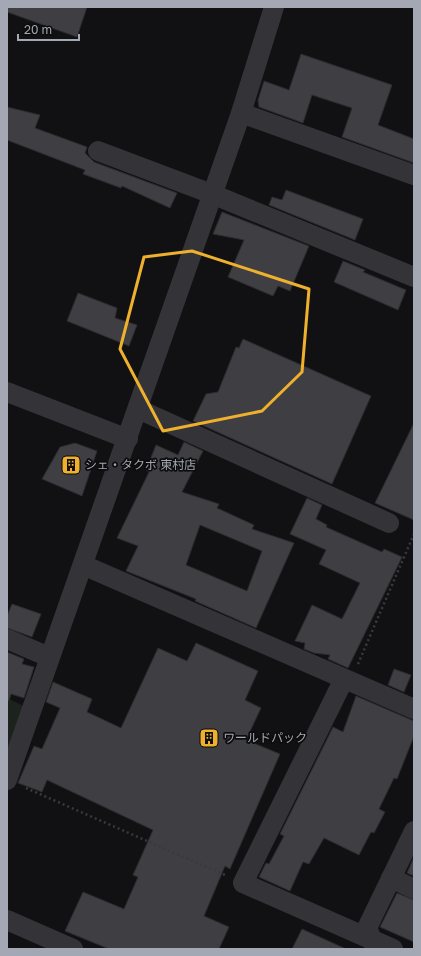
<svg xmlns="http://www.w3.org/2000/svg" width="421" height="956" font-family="'Golos Text','Noto Sans JP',sans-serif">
<rect width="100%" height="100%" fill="#111113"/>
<path fill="#1c231d" d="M7 698 30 709 7 757Z"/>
<g fill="#3e3e43" stroke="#2c2b2f" fill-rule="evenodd">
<path d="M7 7H87L77 37 7 12Z"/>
<path d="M301 54 392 85 378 125 414 139V163L342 137 352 108 312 95 303 123 259 107 258 100 264 81 289 90Z"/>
<path d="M7 107 40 115 35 128 87 147 85 153 94 162 177 193 170 208 122 186 121 188 83 174 85 170 7 140Z"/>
<path d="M286 190 363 219 355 240 269 205 272 197 282 200Z"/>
<path d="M222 212 309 246 290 291 278 286 273 296 228 277 244 240 213 234Z"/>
<path d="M343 261 365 270 363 272 406 290 398 310 334 282Z"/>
<path d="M78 293 117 308 115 318 137 325 129 346 67 321Z"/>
<path d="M243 339 371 396 332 484 193 421 206 394 218 392 236 347 239 348Z"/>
<path d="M414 423V520L375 503Z"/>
<path d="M184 442 203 451 182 492 219 504 217 508 254 525 252 529 294 543 256 628 195 601 196 599 126 571 138 546 117 538 149 472 146 470 156 445 178 455ZM200 525 262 551 247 591 186 565Z"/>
<path d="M75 443 97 451 82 496 42 479 60 447Z"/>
<path d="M307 498 322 505 316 519 327 525 326 527 382 552 384 549 402 557 348 668 328 659 330 655 314 653 304 649 305 643 295 641 312 605 342 619 360 583 319 564 326 550 290 534Z"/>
<path d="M12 604 41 614 32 637 7 628V616Z"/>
<path d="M196 643 258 671 245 700 261 708 246 740 280 754 230 869 225 866 204 916 229 927 219 949H109L65 931 83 892 124 909 138 877 133 875 153 830 47 780 42 792 18 783 34 746 42 749 60 708 46 702 53 682 92 699 87 712 121 728 158 648 187 661Z"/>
<path d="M7 652 24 659 22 664 34 667 24 698 11 694 9 701 7 700Z"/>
<path d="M394 669 411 675 404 692 388 685Z"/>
<path d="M356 696 414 721V736L397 779 394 778 379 809 385 812 374 833 371 832 359 855 324 838 309 864 303 862 290 891 259 877 266 863 269 864 284 836 280 834 333 727 343 732Z"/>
<path d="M414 857V876L407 873Z"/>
<path d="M397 893 414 900V942L380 927Z"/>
<path d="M302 929 346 949H292Z"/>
</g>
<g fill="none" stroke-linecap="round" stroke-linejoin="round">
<g stroke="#393a3f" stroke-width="2.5" stroke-dasharray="2 3" stroke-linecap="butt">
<path d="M358 664 414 534"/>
<path d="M26 788 225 875"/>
</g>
<g stroke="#333338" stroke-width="20">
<path d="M241 113 414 175"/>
<path d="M98 151 212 194 414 277"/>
<path d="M7 392 128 439"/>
<path d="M138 409 389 523"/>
<path d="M83 565 414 709"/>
<path d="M7 639 49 657"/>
<path d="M344 679 243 883 393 949"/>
<path d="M7 780 241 113 274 7"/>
<path d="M391 878 414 889"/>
<path d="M7 920 73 949"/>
<path d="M375 947 367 928 414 831"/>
</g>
</g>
<path fill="none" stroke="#efb12d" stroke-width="3" stroke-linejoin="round" d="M192 251 309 289 302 372 262 411 163 431 120 349 144 257Z"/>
<defs>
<symbol id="building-square" viewBox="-11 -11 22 22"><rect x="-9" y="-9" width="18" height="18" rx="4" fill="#efb12d" stroke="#0d0d0e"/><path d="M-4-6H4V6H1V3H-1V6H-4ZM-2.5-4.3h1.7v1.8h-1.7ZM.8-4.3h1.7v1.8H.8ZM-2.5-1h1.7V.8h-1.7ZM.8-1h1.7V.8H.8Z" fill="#111"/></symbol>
</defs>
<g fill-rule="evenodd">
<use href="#building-square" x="60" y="454" width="22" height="22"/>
<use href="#building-square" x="198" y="727" width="22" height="22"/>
</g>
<g text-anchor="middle" stroke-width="3.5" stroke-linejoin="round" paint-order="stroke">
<g font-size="12" fill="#a3a8b4" stroke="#0d0d0e" text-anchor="start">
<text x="85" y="469">シェ・タクボ 東村店</text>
<text x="223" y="742">ワールドパック</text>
</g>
</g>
<rect width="421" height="956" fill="none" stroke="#a3a8b4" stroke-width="16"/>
<path d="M18 34v6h61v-6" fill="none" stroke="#a3a8b4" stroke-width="2"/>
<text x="24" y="34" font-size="12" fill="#a3a8b4" stroke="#0d0d0e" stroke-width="3" paint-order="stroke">20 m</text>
</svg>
